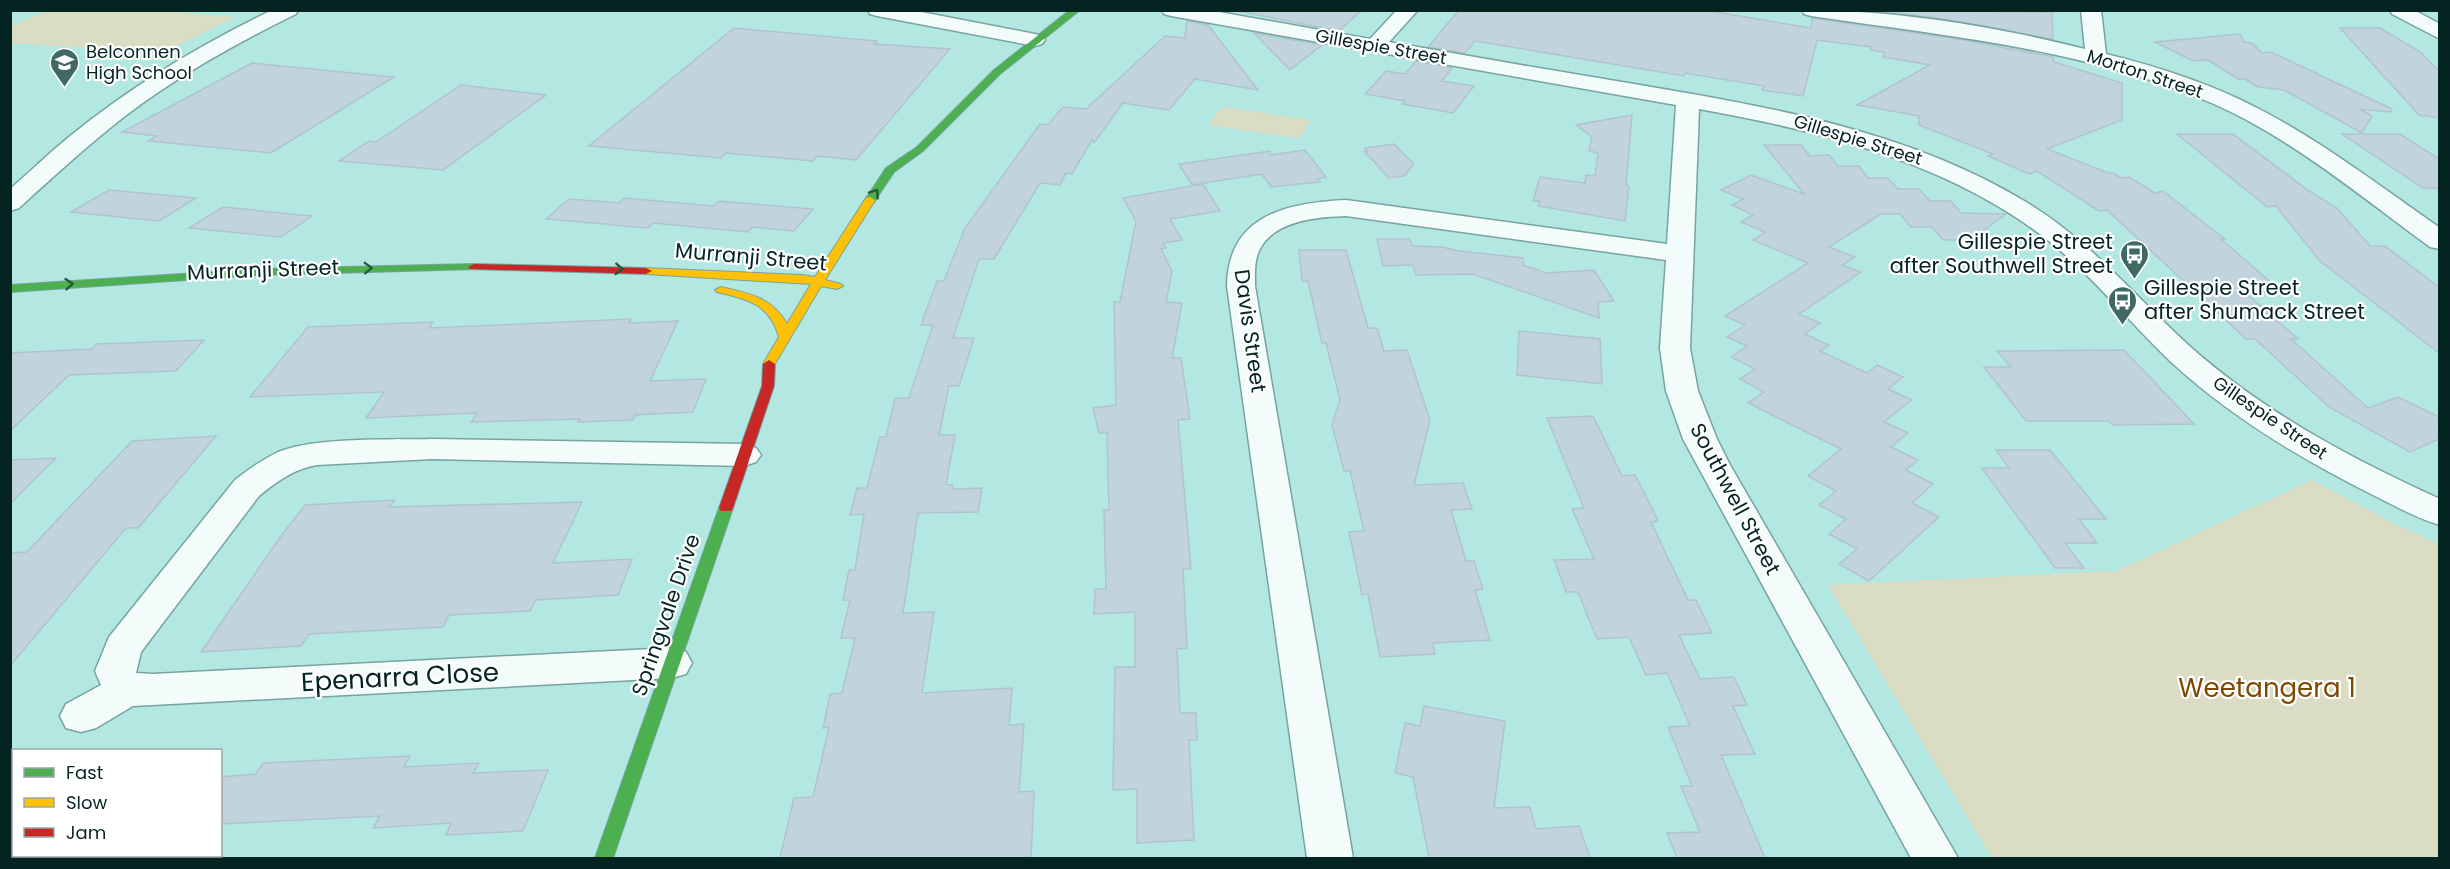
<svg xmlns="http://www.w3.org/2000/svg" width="2450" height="869" font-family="Poppins,sans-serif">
<rect width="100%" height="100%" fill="#b2e8e1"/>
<g fill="#dadcc4">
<path d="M47 11 153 10 235 17 162 53 11 43V26Z"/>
<path d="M1222 107 1311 120 1299 138 1208 125Z"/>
<path d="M2312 480 2395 524 2439 544V858H1992L1828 585 2116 571Z"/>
</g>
<g fill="#c1d3dd" stroke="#b1c4cd" stroke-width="1.5">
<path d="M1232 10H1362L1339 31Z"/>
<path d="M1459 10H1704L1811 28 1812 18 1964 40 2053 57 2054 62 2122 83V120L2047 149 2108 173H2113L2121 178 2129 177 2155 193 2163 191 2225 239H2221L2282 292H2245L2298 339H2291L2368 408 2398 397 2439 417V439L2410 452 2329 407 2255 339H2246L2107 210 2099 211 2037 171 2029 174 1988 156 1993 154 1919 125V116L1857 105 1930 65 1883 57 1884 52 1870 50 1871 47 1817 40 1803 96 1762 90 1764 86 1685 73 1684 76 1475 41 1465 53 1428 47Z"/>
<path d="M1870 10 2052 12 2053 39 1944 19Z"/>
<path d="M1187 21 1208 25 1258 90 1195 79 1169 110 1123 103 1094 143 1092 140 1072 174 1066 173 1060 185 1040 183 994 259H979L953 338H974L959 386H949L939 435H955L946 485H953L952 489 982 488 978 512 918 513 903 613 934 612 922 693 1012 688 1009 725 1024 724 1019 792 1034 791 1031 858H780L794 798 813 797 829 727 823 728 830 694 842 693 855 638H841L850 600H843L849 570H855L864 514 850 515 857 488H867L880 437H886L895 398H909L933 325H921L937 281H944L965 228 1040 124 1048 125 1063 107 1086 109 1165 36 1185 38Z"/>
<path d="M734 28 877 41 874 44 950 49 856 160 817 156 813 161 726 153 721 158 589 146Z"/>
<path d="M2340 28H2380L2419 51 2439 71V118L2419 115Z"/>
<path d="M1254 33 1322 45 1290 70Z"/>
<path d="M2240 34 2244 42 2252 43 2262 53 2271 52 2392 109 2391 112 2360 109 2372 116 2362 133 2284 90 2258 87 2245 79H2238L2208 60 2193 61 2155 42Z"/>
<path d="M1416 61 1452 68 1442 81 1474 86 1453 113 1402 104 1405 101 1365 94 1386 71 1405 74Z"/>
<path d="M252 63 394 77 271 153 148 141 157 136 122 132Z"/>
<path d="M461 85 546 95 443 170 339 161 369 141 376 142Z"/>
<path d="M1632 115 1626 185 1629 186 1625 221 1538 206 1540 201H1533L1540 177 1585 183 1586 175 1595 176 1598 153 1589 151 1592 137 1576 125Z"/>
<path d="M2177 134H2233L2309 191 2337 208 2370 246H2385L2439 287V353L2320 261 2276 206 2267 207Z"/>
<path d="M2342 134H2400L2439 159V188H2423Z"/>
<path d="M1394 144 1414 164 1404 176 1389 178 1364 151H1367L1365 148Z"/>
<path d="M1764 145H1801L1810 156 1829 155 1838 166H1859L1868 178H1888L1898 189H1919L1930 201H1951L1961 213 2006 214 1971 240H1943L1932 227H1911L1900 214H1881L1829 247 1855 257 1842 265 1861 272 1799 314 1820 323 1805 334 1829 345 1820 351 1867 373 1877 365 1903 377 1888 389 1912 400 1884 422 1908 433 1891 447 1918 460 1906 470 1933 484 1912 503 1939 517 1869 581 1839 564 1857 549 1829 534 1846 519 1819 505 1836 491 1808 476 1841 449 1748 403 1764 392 1740 379 1755 369 1731 357 1747 346 1727 337 1745 325 1725 316 1808 263 1753 240 1765 232 1741 222 1753 215 1732 205 1743 199 1721 190 1751 175 1804 194Z"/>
<path d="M1305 150 1326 177 1317 179 1320 182 1271 187 1262 174 1192 185 1179 164 1270 151V155Z"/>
<path d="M1203 184 1220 211 1170 219 1182 240 1163 243 1166 248 1161 249 1172 271 1166 302 1182 303 1172 358H1181L1190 419 1178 420 1191 569H1183L1187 648 1177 649 1180 713H1196L1197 740H1189L1194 840 1137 843V789L1113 790 1115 667H1135V612L1094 614 1095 589H1106L1104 510H1109L1107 432 1099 433 1093 408 1116 405 1114 302H1120L1136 221 1123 198Z"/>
<path d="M109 190 196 198 159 221 71 212Z"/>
<path d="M624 198 714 206 719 201 813 209 794 231 752 227 748 232 653 223 648 228 546 219 569 199 619 203Z"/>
<path d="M223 207 312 216 281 237 189 228Z"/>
<path d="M1377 239H1410L1412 246 1442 247 1459 251 1523 258V265L1546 273 1594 270 1614 301 1598 302 1599 318 1473 274 1416 275 1413 265 1383 266Z"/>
<path d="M1299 250H1346L1368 328H1377L1384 351 1407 350 1430 420 1414 485 1463 483 1472 509 1451 510 1466 561H1474L1483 589 1475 590 1490 640 1433 643 1435 654 1380 657 1368 594 1362 595 1349 532 1364 531 1350 471H1344L1332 425 1340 400 1326 343H1322L1308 281H1302Z"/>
<path d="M631 319 629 323 678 321 650 381 706 379 693 412 635 415 633 420 578 422 580 419 471 422 477 413 366 418 384 392 250 397 308 327 433 322 429 328Z"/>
<path d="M1519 331 1600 339 1602 384 1517 375Z"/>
<path d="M204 340 176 371 69 375 10 431V353L92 349 97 344Z"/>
<path d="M2124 350 2194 424 2113 425 2109 421H2026L1984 367H2011L1997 351Z"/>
<path d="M1593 416 1622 476 1635 475 1658 521 1651 522 1688 600H1696L1712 633 1679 635 1700 679 1734 677 1747 705 1733 706 1755 754 1721 755 1765 858H1677L1667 833 1700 832 1681 786H1692L1668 727 1690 726 1667 673 1646 675 1629 637 1597 639 1578 592H1566L1554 560 1594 559 1572 509 1584 508 1547 418Z"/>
<path d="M216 436 138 528H126L10 666V553L27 552 132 441Z"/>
<path d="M1996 450H2050L2106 519H2079L2097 543H2065L2084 568H2055L1982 468H2009Z"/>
<path d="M56 458 10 504V460Z"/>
<path d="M395 500 389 507 582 502 553 563 632 559 618 595 536 600 530 611 449 615 443 627 309 634 301 646 201 652 281 536 305 505Z"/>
<path d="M1424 706 1505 721 1494 808 1530 807 1536 829 1579 826 1590 858H1429L1413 777 1395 773 1405 723 1420 726Z"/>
<path d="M410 756 404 767 479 763 473 773 548 770 523 831 446 835 451 823 373 828 380 816 220 824V777L256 774 263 763Z"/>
</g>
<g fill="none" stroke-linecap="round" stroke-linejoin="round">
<defs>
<g id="street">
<path d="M272 10H298L296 14C249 37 203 62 160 91 109 125 64 167 19 208L10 211V189C30 172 49 153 69 137 131 86 200 45 272 10Z"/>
<path d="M868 10H911L1035 34 1042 36 1045 40 1042 44 1035 46 877 16 870 14Z"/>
<path d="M1162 10H1208L1370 39 1397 10H1418L1389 42C1469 56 1548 70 1628 83 1764 106 1906 129 2026 202 2096 244 2141 305 2202 357 2273 417 2356 461 2440 499V525C2416 518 2395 506 2373 495 2301 459 2229 416 2170 361 2124 317 2085 266 2033 229 1935 159 1816 130 1699 109L1690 348 1698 391 1717 439 1730 465 1958 858H1911L1683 439 1666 391 1660 348 1666 260 1346 216C1318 217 1275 220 1260 249 1254 260 1255 273 1255 286L1353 858H1307L1227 286C1228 215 1286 203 1346 200L1667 244 1676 105 1171 16 1164 14Z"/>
<path d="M1802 10C1894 10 1994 26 2085 49L2081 10H2101L2106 54C2159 67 2212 84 2261 110 2324 143 2381 187 2440 228V249L2430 247C2361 197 2293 139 2214 104 2087 49 1947 36 1811 16L1804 14Z"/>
<path d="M2390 10H2414L2440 24V39L2392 14Z"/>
<path d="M432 439 744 444 756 448 761 455 756 462 744 466 432 459 317 465C294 469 277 481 259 496L141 652 136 673 153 674 672 648 686 652 692 663 686 674 672 678 133 706 96 728 81 732 66 728 60 716 66 704 101 685 95 671 109 637 235 480C249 469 262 460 278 452 314 437 391 440 432 439Z"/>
</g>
<g id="fast">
<path d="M1070 10H1080L1000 74 923 151 894 172 874 202H866L865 200 886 168 917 147 994 70Z"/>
<path d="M474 264 480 267 478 269 260 275 10 292V285L260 269Z"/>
<path d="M726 503 733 508 613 858H595L719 508Z"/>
</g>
<path id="slow" d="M870 197 875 200 825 280 841 284 843 286 837 289 821 286 773 367 769 368 763 364 779 337C769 303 748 300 717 292L715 290 721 287C748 293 772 297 787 324L811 284 646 274 640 271 646 268 802 275 815 277 866 198Z"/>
<g id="jam">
<path d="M474 264 646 268 652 271 646 274 470 269 468 267Z"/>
<path d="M769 360 775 364 774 386 733 508 731 511H721L719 508 762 386 763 364Z"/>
</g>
</defs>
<use href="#street" stroke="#77a49f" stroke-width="3"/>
<use href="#fast" stroke="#77a49f" stroke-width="2"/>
<use href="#slow" stroke="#77a49f" stroke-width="2"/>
<use href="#jam" stroke="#77a49f" stroke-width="2"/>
<use href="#street" fill="#f3fcfa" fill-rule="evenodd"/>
<use href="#fast" fill="#4caf50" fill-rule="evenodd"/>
<use href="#slow" fill="#ffc107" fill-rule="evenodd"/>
<use href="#jam" fill="#c62828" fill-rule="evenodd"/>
</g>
<defs><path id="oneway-chevron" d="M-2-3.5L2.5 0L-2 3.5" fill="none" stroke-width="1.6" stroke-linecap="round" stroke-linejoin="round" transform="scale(1.5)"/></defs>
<g stroke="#215c34">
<use href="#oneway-chevron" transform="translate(875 193) rotate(-56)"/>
<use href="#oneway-chevron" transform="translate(368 268) rotate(-2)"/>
<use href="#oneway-chevron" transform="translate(619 269) rotate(3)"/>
<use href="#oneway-chevron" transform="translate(69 284) rotate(-5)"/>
</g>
<defs>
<symbol id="school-pin" viewBox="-11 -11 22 30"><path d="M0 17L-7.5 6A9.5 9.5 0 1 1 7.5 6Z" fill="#416964" stroke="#fff"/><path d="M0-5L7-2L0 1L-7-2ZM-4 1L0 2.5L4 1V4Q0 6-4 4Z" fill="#fff"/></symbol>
<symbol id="bus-pin" viewBox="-11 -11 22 30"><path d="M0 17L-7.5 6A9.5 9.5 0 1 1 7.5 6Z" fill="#416964" stroke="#fff"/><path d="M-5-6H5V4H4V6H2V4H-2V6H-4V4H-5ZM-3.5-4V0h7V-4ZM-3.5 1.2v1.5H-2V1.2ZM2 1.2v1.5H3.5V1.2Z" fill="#fff"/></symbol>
</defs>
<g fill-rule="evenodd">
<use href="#school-pin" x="48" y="46" width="33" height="45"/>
<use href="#bus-pin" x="2118" y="238" width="33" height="45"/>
<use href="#bus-pin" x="2106" y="284" width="33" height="45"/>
</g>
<g text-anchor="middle" stroke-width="4.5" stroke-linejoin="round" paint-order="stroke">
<g font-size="18" fill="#042421" stroke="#fff">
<text transform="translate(1381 47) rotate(10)" y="6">Gillespie Street</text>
<text transform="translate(2145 74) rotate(18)" y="6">Morton Street</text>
<text transform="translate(1858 140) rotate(17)" y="6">Gillespie Street</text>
<text transform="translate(2270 418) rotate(34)" y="6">Gillespie Street</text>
</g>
<g font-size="18" fill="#042421" stroke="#fff" text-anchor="start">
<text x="86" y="58">Belconnen<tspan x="86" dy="21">High School</tspan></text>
</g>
<g font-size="21" fill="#042421" stroke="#fff" text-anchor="end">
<text x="2113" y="249">Gillespie Street<tspan x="2113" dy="24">after Southwell Street</tspan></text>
<text x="2144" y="295" text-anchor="start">Gillespie Street<tspan x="2144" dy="24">after Shumack Street</tspan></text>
</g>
<g font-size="21" fill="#042421" stroke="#fff">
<text transform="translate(751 257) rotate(5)" y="7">Murranji Street</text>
<text transform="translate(263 270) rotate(-2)" y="7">Murranji Street</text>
<text transform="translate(1250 331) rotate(82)" y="7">Davis Street</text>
<text transform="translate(1735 499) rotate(62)" y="7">Southwell Street</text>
<text transform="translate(666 615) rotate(-71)" y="7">Springvale Drive</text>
</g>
<g font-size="26" fill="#042421" stroke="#fff">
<text transform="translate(400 677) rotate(-3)" y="9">Epenarra Close</text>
</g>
<g font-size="26" fill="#7e4900" stroke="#fff">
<text x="2267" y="697">Weetangera 1</text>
</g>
</g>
<rect width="2450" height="869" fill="none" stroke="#042421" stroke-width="24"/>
<rect x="12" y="749" width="210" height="108" fill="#ffffff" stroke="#9ba7a6" stroke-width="1.5"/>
<rect x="24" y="768" width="30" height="9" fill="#4caf50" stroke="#9ba7a6" stroke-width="1.5"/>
<text x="66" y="779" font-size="18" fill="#042421">Fast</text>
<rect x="24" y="798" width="30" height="9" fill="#ffc107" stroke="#9ba7a6" stroke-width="1.5"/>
<text x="66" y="809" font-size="18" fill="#042421">Slow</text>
<rect x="24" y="828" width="30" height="9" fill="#c62828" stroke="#9ba7a6" stroke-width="1.5"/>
<text x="66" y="839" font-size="18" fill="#042421">Jam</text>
</svg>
